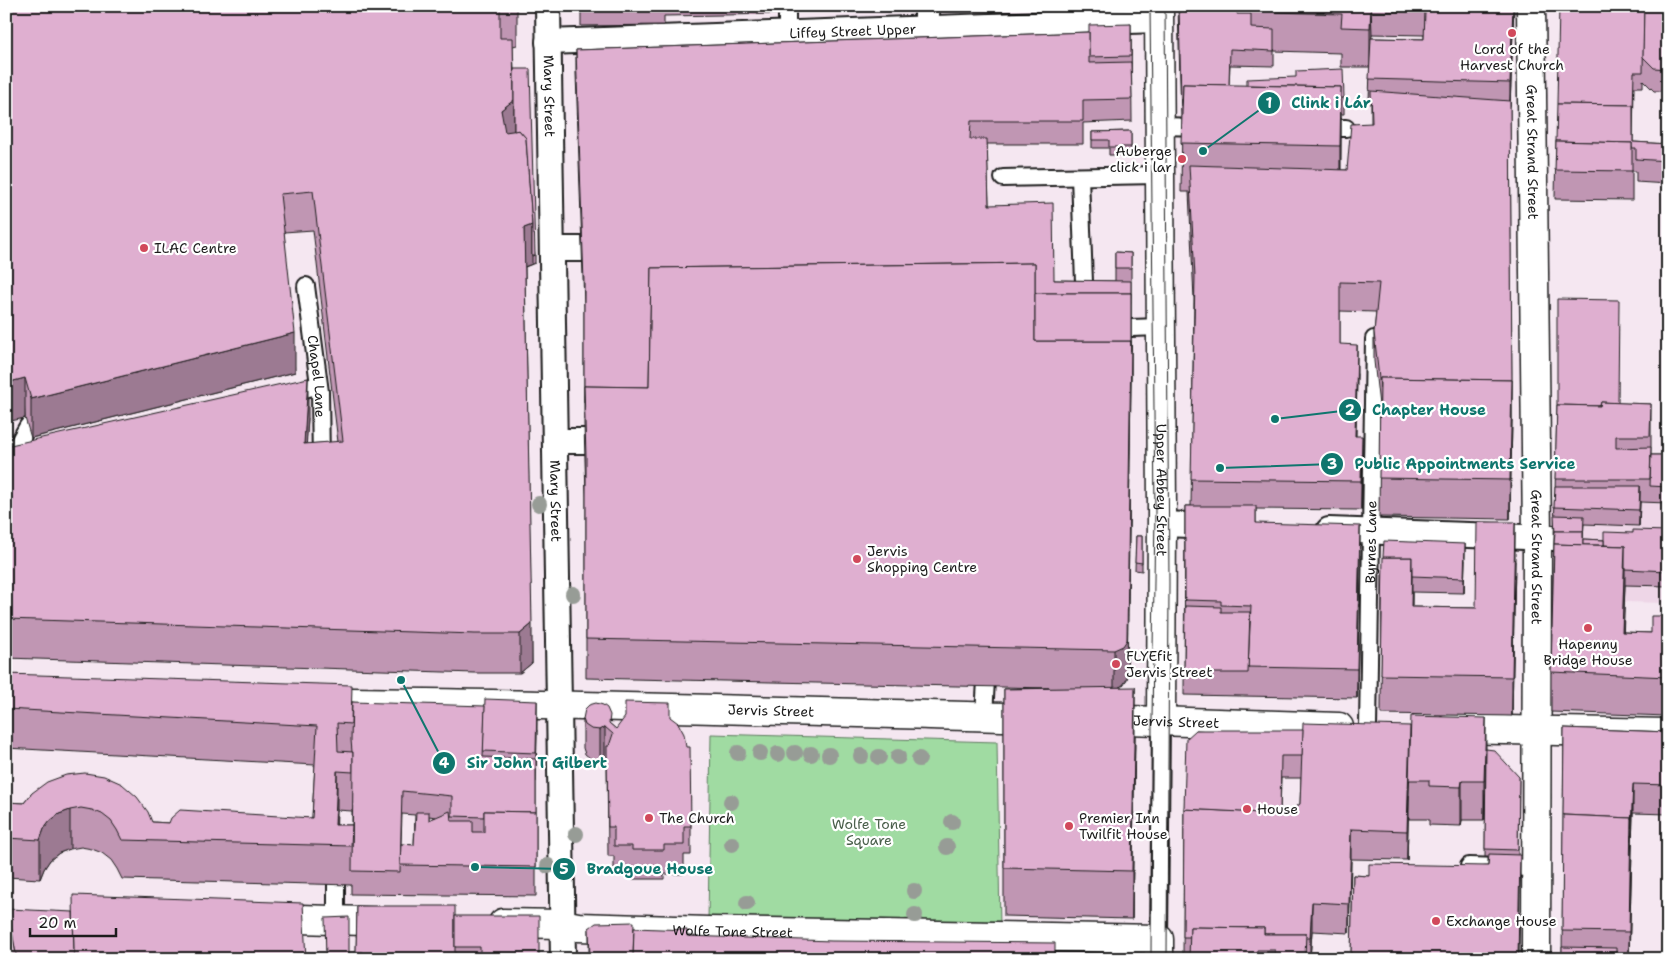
<svg xmlns="http://www.w3.org/2000/svg" width="1674" height="965" font-family="'Shantell Sans',sans-serif">
<rect width="100%" height="100%" fill="#f5e7f1"/>
<filter id="ink" filterUnits="userSpaceOnUse"><feTurbulence type="fractalNoise" baseFrequency=".02" numOctaves="2"/><feDisplacementMap in="SourceGraphic" scale="10" xChannelSelector="R" yChannelSelector="G"/><feConvolveMatrix kernelMatrix="1 2 1 2 8 2 1 2 1" color-interpolation-filters="sRGB"/></filter>
<g filter="url(#ink)">
<path fill="#eed6e7" d="M1548 502 1668 503V603L1624 602 1625 585 1547 583Z"/>
<path fill="#a0dba2" stroke="#5e7c5f" d="M711 734 997 742 1000 928 708 921Z"/>
<g fill="none" stroke-linecap="round" stroke-linejoin="round">
<defs>
<g id="service">
<path d="M787 6V35"/>
<path d="M1159 126 1204 127"/>
<path d="M1318 128H1346"/>
<path d="M1080 177 1084 282"/>
<path d="M1003 178 1159 175"/>
<path id="s1" d="M306 286 320 392 321 463"/>
<path d="M1131 328 1160 327"/>
<path d="M288 394 318 385"/>
<path d="M15 449 28 426"/>
<path d="M984 716 986 680"/>
<path id="s2" d="M1368 727 1374 339"/>
<path d="M1469 866 1536 868"/>
<path d="M336 920V885"/>
<path d="M1159 939 1161 720"/>
</g>
<g id="pedestrian">
<path id="s3" d="M548 6 563 959"/>
<path d="M927 6V28"/>
<path id="s4" d="M548 42 1157 20"/>
<path d="M552 249H582"/>
<path d="M555 441H584"/>
<path d="M1162 524 1218 526"/>
<path d="M1329 530 1555 538"/>
</g>
<g id="minor">
<path id="s5" d="M1159 6 1162 511 1161 720"/>
<path id="s6" d="M1531 6 1537 538 1536 959"/>
<path id="s7" d="M350 702C580 704 811 712 1041 718"/>
<path id="s8" d="M1097 719 1339 727"/>
<path d="M1449 729 1668 733"/>
<path d="M268 918 395 922"/>
<path id="s9" d="M503 923 562 924 578 927 708 931 1159 939V959"/>
</g>
</defs>
<use href="#service" stroke="#1c1c1c" stroke-width="20"/>
<use href="#pedestrian" stroke="#1c1c1c" stroke-width="28"/>
<use href="#minor" stroke="#1c1c1c" stroke-width="31"/>
<use href="#service" stroke="#fff" stroke-width="16"/>
<use href="#pedestrian" stroke="#fff" stroke-width="24"/>
<use href="#minor" stroke="#fff" stroke-width="28"/>
<g stroke="#1c1c1c" stroke-width="1">
<path d="M1150 6 1155 512 1152 720 1151 959"/>
<path d="M1165 6 1169 583 1167 959"/>
</g>
</g>
<g fill="#979c96">
<circle cx="539" cy="504" r="8"/>
<circle cx="573" cy="594" r="8"/>
<circle cx="738" cy="753" r="8"/>
<circle cx="760" cy="753" r="8"/>
<circle cx="795" cy="753" r="8"/>
<circle cx="778" cy="754" r="8"/>
<circle cx="811" cy="754" r="8"/>
<circle cx="829" cy="755" r="8"/>
<circle cx="861" cy="756" r="8"/>
<circle cx="879" cy="757" r="8"/>
<circle cx="898" cy="757" r="8"/>
<circle cx="919" cy="759" r="8"/>
<circle cx="731" cy="802" r="8"/>
<circle cx="952" cy="822" r="8"/>
<circle cx="576" cy="834" r="8"/>
<circle cx="732" cy="844" r="8"/>
<circle cx="947" cy="847" r="8"/>
<circle cx="548" cy="866" r="8"/>
<circle cx="914" cy="891" r="8"/>
<circle cx="747" cy="903" r="8"/>
<circle cx="915" cy="915" r="8"/>
</g>
<g fill="#c096b3" stroke="#1c1c1c" fill-rule="evenodd">
<path d="M6 6H517V45L513 46 514 69 535 255V263L525 267 532 663 520 673H475L6 658V446L308 418 306 444 338 442 313 230 284 232 295 372 31 438 25 418Z"/>
<path d="M581 6H781V14L664 16V25L581 26Z"/>
<path d="M1178 6H1514L1510 106 1512 419 1510 519 1379 517 1380 414 1374 361V332L1376 312 1340 311V344L1357 374 1356 436 1362 465 1361 510 1256 509V523L1360 555 1357 698 1184 695 1185 506H1191L1194 299 1189 192H1181L1182 119H1181ZM1372 34 1424 35V39L1371 38ZM1274 49V51L1341 53V67H1370L1369 101H1371V123L1347 170H1341V114H1344V98L1229 85 1230 65 1274 66Z"/>
<path d="M1668 6V91H1654L1643 80V87H1634L1633 142 1668 144V184L1636 182V171H1632V200L1555 199 1556 141Z"/>
<path d="M1131 24 1132 121 1083 123V144H987L989 205 1054 280 1115 281V252L1131 253V380L1127 679 1123 685 1118 687 1135 735 1132 919 1004 916V689L1049 688 586 678V496L584 425V306L576 73V50L1089 32Z"/>
<path d="M1131 131V155H1109V148H1092V132Z"/>
<path d="M1619 403 1651 404V455H1668V503L1640 502 1639 526 1584 524 1583 539 1604 540 1633 533 1668 531V586L1625 585 1623 632 1651 633 1668 616V716L1551 712V672L1557 405Z"/>
<path d="M1136 536H1142V571L1135 570Z"/>
<path d="M1465 560 1464 593 1412 592V607L1476 608 1515 561 1512 716 1381 714 1382 575Z"/>
<path d="M6 674 352 702 537 730 536 777V896L351 894V885L122 879 117 869 111 860 102 853 92 849 81 847 70 849 59 853 50 860 44 869 40 879 6 877V802L24 803 32 793 152 822 169 823 312 818 315 765 6 748ZM337 810 352 811V825H336ZM402 814 415 815 414 845 401 844ZM429 816 436 817 429 820Z"/>
<path d="M670 717 691 826V855H684V874H664V879H632V875L614 876V856H608L607 758 605 756 600 759H591L585 754 583 748V719L610 724 616 729Z"/>
<path d="M1564 728 1668 732V814L1633 813 1629 959H1562Z"/>
<path d="M1196 730 1486 749 1519 777 1518 855 1520 878 1519 959H1351L1353 875 1369 876 1488 866V857H1485L1486 767 1484 820H1462L1461 826 1429 825V819H1409V795L1407 860 1351 859 1349 933 1312 931 1310 959H1183L1184 809ZM1281 778H1301L1300 804 1287 814H1280Z"/>
<path d="M357 906 455 916 539 959H356Z"/>
<path d="M589 928H634L687 936 1055 959H589Z"/>
</g>
<g fill="#9c7a92" stroke="#1c1c1c">
<path d="M1371 6 1372 34 1370 67V28Z"/>
<path d="M1513 6H1514L1510 106V83Z"/>
<path d="M1341 87V135L1340 195V146Z"/>
<path d="M514 100V139L502 149 501 110Z"/>
<path d="M532 225V264L524 267V228Z"/>
<path d="M1131 293V380L1127 679 1123 685 1114 690V650Z"/>
<path d="M295 333V372L31 438V399Z"/>
<path d="M1357 345V374L1355 465V436Z"/>
<path d="M25 378V418L6 422V383Z"/>
<path d="M308 378V418L304 483V444Z"/>
<path d="M1512 380V419L1510 519V480Z"/>
<path d="M1362 436V465L1361 510V481Z"/>
<path d="M1640 486V502L1639 526V510Z"/>
<path d="M1515 522V561L1512 716V677Z"/>
<path d="M1360 526V555L1357 698V669Z"/>
<path d="M1465 544V560L1464 593V578Z"/>
<path d="M1625 546V585L1622 671V632Z"/>
<path d="M1412 557V596L1411 646V607Z"/>
<path d="M532 624V663L520 673V634Z"/>
<path d="M1135 687V735L1132 919V871Z"/>
<path d="M537 701V730L536 782V753Z"/>
<path d="M1486 718V757L1484 820V781Z"/>
<path d="M1411 726 1409 795 1407 860V831Z"/>
<path d="M605 727V756L600 759V730Z"/>
<path d="M337 771V810L336 845 335 825Z"/>
<path d="M1462 781V820L1461 826V787Z"/>
<path d="M1633 784V813L1629 959V932Z"/>
<path d="M70 810V849L59 853 50 860 44 869 40 879V840L44 829 50 821 59 814Z"/>
<path d="M1351 829V859L1349 933V904Z"/>
<path d="M1520 855V878L1518 959Z"/>
<path d="M1312 902V931L1310 959V938Z"/>
</g>
<g fill="#dfafd0" stroke="#1c1c1c">
<path d="M6 6H517L500 9V38H513L514 100 501 110 505 132 519 130 526 138 532 225 524 228 532 624 520 634H475L6 619V446L308 378 304 444 343 441 313 191 280 194 295 333 31 399 25 378 6 383Z"/>
<path d="M1179 6H1237V14H1251V28L1274 29V51L1230 49 1229 85 1183 84 1182 103H1181Z"/>
<path d="M1274 6H1371L1370 28 1341 27 1342 14 1274 12Z"/>
<path d="M1372 6H1513L1510 83 1369 79 1371 38 1424 39 1425 12 1371 11Z"/>
<path d="M1559 6H1644L1643 72H1634L1633 112V105L1557 104Z"/>
<path d="M1644 6H1668V69L1654 68 1643 57Z"/>
<path d="M1131 24V56L1089 57V25Z"/>
<path d="M1089 32V63L1131 62 1132 99 1083 100V121H971L970 139H987L989 205 1053 203 1054 280 1131 281V293H1035V263L651 268 649 387 584 386V402V283L576 50Z"/>
<path d="M514 69H530L535 255 532 256V225L526 138 519 130 514 131Z"/>
<path d="M1343 69 1344 98H1341V87L1247 85V79L1296 77V71Z"/>
<path d="M1183 84 1341 87 1340 146 1181 143Z"/>
<path d="M1371 91 1510 101 1512 380 1380 378V388L1374 332 1379 283 1340 282V344L1357 345 1355 436H1362L1361 481 1191 479 1195 277 1189 165 1347 170 1351 124 1372 123Z"/>
<path d="M1557 104 1633 105V142L1668 144V161L1636 159V148H1632V143L1556 141Z"/>
<path d="M1131 131V147H1109V140H1092V132Z"/>
<path d="M1556 141 1632 143V171L1555 170Z"/>
<path d="M1115 252 1131 253V268H1115Z"/>
<path d="M1035 263V341H1131L1127 640 1123 646 1114 650 586 639V457L584 386 649 387 651 268Z"/>
<path d="M1035 293H1131V351V341H1035Z"/>
<path d="M1557 299 1619 300 1618 403 1601 402 1600 406 1557 405Z"/>
<path d="M1380 378 1512 380 1510 480 1379 478Z"/>
<path d="M1601 402 1651 404 1650 436H1616V448L1651 447 1650 479H1555L1557 405 1600 406Z"/>
<path d="M1651 455H1668V487L1650 486Z"/>
<path d="M1555 486H1640L1639 510 1554 507Z"/>
<path d="M1185 506H1256V523L1360 526 1357 669 1248 667 1251 606 1221 605V601L1185 600Z"/>
<path d="M1554 515 1584 516 1583 539V531H1555V535Z"/>
<path d="M1477 522H1515L1512 677 1381 675 1383 557H1412L1411 607 1476 608Z"/>
<path d="M1633 530 1668 531V571L1625 569V546L1604 545V532L1633 533Z"/>
<path d="M1555 531H1583V545L1554 544Z"/>
<path d="M1136 536H1142V563L1135 562Z"/>
<path d="M1583 539 1604 540V545H1583Z"/>
<path d="M1384 541 1465 544 1464 578 1412 576V557H1383Z"/>
<path d="M1554 544 1625 546 1622 632 1651 633V616H1668V677L1551 672Z"/>
<path d="M1185 606 1221 607V612H1250L1248 673H1184Z"/>
<path d="M6 674 352 685 351 724 337 723 338 751 353 752V772L337 771 335 825H352L351 846 122 840 117 830 111 821 102 814 92 810 81 808 70 810 59 814 50 821 44 829 40 840 6 838V802L24 803 32 793 47 782 66 775 85 773 104 776 122 784 137 797 148 812 152 822 169 823 171 818 180 810 312 818 317 726 6 709Z"/>
<path d="M1135 687 1132 871 1004 868V689Z"/>
<path d="M485 699 537 701 536 753 483 751Z"/>
<path d="M352 702 485 706 483 757 536 759V812L484 811V817L452 816V796L402 791 400 872 352 871 353 766V752H352L351 740Z"/>
<path d="M625 702 670 703V717L678 723 684 734 686 747H690L691 826H684V845H664V850H632V846H614V827H608L607 752V746H609L613 734 605 727 600 730 591 729 585 725 583 719 585 709 589 705 596 703 603 705 607 708 610 715 609 723 616 729 625 717Z"/>
<path d="M1411 716 1486 718 1484 781H1462L1461 787 1429 786V780H1409Z"/>
<path d="M1303 723 1410 726 1407 831 1351 829 1349 904 1312 902 1310 938H1306V934H1264V928L1190 927V937H1183L1184 809 1287 814 1300 804Z"/>
<path d="M1564 728 1668 732V785L1633 784 1631 828V818L1563 815Z"/>
<path d="M1196 730H1303L1302 756H1281L1280 814 1184 809 1186 739Z"/>
<path d="M1486 749 1494 750 1519 777 1518 850 1485 849Z"/>
<path d="M450 811 451 821H473V832H484V811L536 812V867L400 865 401 844 414 845 416 812H429V820Z"/>
<path d="M1563 815 1631 818 1629 932 1562 931Z"/>
<path d="M1489 854 1520 855 1518 959H1466L1351 956 1353 875 1369 876V864L1488 866Z"/>
<path d="M73 895 303 903 306 959H74Z"/>
<path d="M6 898 17 959H6Z"/>
<path d="M357 906H455V959H363V952H356Z"/>
<path d="M8 909 73 912 74 959H17Z"/>
<path d="M455 916H539V959H480V947H455Z"/>
<path d="M349 917V959H326L325 918Z"/>
<path d="M634 922 633 959H590L589 928 596 923Z"/>
<path d="M1190 927 1264 928V934H1306L1305 956H1275V950H1257L1256 959H1189Z"/>
<path d="M634 928 687 930V936L832 941 1055 943V959H633Z"/>
<path d="M1562 947 1616 948V959H1562Z"/>
<path d="M1662 949H1668V959H1661Z"/>
</g>
</g>
<g fill="#d1495b" stroke="#fff" stroke-width="2">
<circle cx="1512" cy="33" r="5"/>
<circle cx="1182" cy="159" r="5"/>
<circle cx="144" cy="248" r="5"/>
<circle cx="857" cy="559" r="5"/>
<circle cx="1588" cy="628" r="5"/>
<circle cx="1116" cy="664" r="5"/>
<circle cx="1247" cy="809" r="5"/>
<circle cx="649" cy="818" r="5"/>
<circle cx="1069" cy="826" r="5"/>
<circle cx="1436" cy="921" r="5"/>
</g>
<g text-anchor="middle" stroke-width="4.5" stroke-linejoin="round" paint-order="stroke">
<g font-size="14" fill="#1c1c1c" stroke="#fff">
<text dy="5" stroke="none"><textPath href="#s4" startOffset="305">Liffey Street Upper</textPath></text>
<text dy="5" stroke="none"><textPath href="#s3" startOffset="90">Mary Street</textPath></text>
<text dy="5" stroke="none"><textPath href="#s6" startOffset="146">Great Strand Street</textPath></text>
<text dy="5" stroke="none"><textPath href="#s1" startOffset="91">Chapel Lane</textPath></text>
<text dy="5" stroke="none"><textPath href="#s5" startOffset="484">Upper Abbey Street</textPath></text>
<text dy="5" stroke="none"><textPath href="#s3" startOffset="495">Mary Street</textPath></text>
<text dy="5" stroke="none"><textPath href="#s2" startOffset="185">Byrnes Lane</textPath></text>
<text dy="5" stroke="none"><textPath href="#s6" startOffset="551">Great Strand Street</textPath></text>
<text dy="5" stroke="none"><textPath href="#s7" startOffset="421">Jervis Street</textPath></text>
<text dy="5" stroke="none"><textPath href="#s8" startOffset="79">Jervis Street</textPath></text>
<text dy="5" stroke="none"><textPath href="#s9" startOffset="230">Wolfe Tone Street</textPath></text>
</g>
<g font-size="14" fill="#1c1c1c" stroke="#fff" text-anchor="start">
<text x="1512" y="54" text-anchor="middle">Lord of the<tspan x="1512" dy="16">Harvest Church</tspan></text>
<text x="1172" y="156" text-anchor="end">Auberge<tspan x="1172" dy="16">click i lar</tspan></text>
<text x="154" y="253">ILAC Centre</text>
<text x="867" y="556">Jervis<tspan x="867" dy="16">Shopping Centre</tspan></text>
<text x="1588" y="649" text-anchor="middle">Hapenny<tspan x="1588" dy="16">Bridge House</tspan></text>
<text x="1126" y="661">FLYEfit<tspan x="1126" dy="16">Jervis Street</tspan></text>
<text x="1257" y="814">House</text>
<text x="659" y="823">The Church</text>
<text x="1079" y="823">Premier Inn<tspan x="1079" dy="16">Twilfit House</tspan></text>
<text x="1446" y="926">Exchange House</text>
</g>
<g font-size="14" fill="#4a5f4b" stroke="#fff">
<text x="869" y="829">Wolfe Tone<tspan x="869" dy="16">Square</tspan></text>
</g>
</g>
<path fill="none" stroke="#0f766e" stroke-width="2" d="M1203 151L1269 103M1275 419L1350 410M1220 468L1332 464M401 680L444 763M475 867L564 869"/>
<g fill="#0f766e" stroke="#fff" stroke-width="2">
<circle cx="1203" cy="151" r="5"/>
<circle cx="1275" cy="419" r="5"/>
<circle cx="1220" cy="468" r="5"/>
<circle cx="401" cy="680" r="5"/>
<circle cx="475" cy="867" r="5"/>
<circle cx="1269" cy="103" r="12"/>
<circle cx="1350" cy="410" r="12"/>
<circle cx="1332" cy="464" r="12"/>
<circle cx="444" cy="763" r="12"/>
<circle cx="564" cy="869" r="12"/>
</g>
<g font-size="15" text-anchor="middle" font-weight="bold" fill="#fff">
<text x="1269" y="108">1</text>
<text x="1350" y="415">2</text>
<text x="1332" y="469">3</text>
<text x="444" y="768">4</text>
<text x="564" y="874">5</text>
</g>
<g font-size="15" text-anchor="middle" font-weight="bold" fill="#0f766e" stroke="#fff" stroke-width="4.5" stroke-linejoin="round" paint-order="stroke">
<text x="1331" y="108">Clink i Lár</text>
<text x="1429" y="415">Chapter House</text>
<text x="1465" y="469">Public Appointments Service</text>
<text x="537" y="768">Sir John T Gilbert</text>
<text x="650" y="874">Bradgoue House</text>
</g>
<rect width="1674" height="965" fill="none" stroke="#fff" stroke-width="25"/>
<rect x="12" y="12" width="1649" height="940" fill="none" stroke="#1c1c1c" stroke-width="2" filter="url(#ink)"/>
<path d="M30 928v8h86v-8" fill="none" stroke="#1c1c1c" stroke-width="2.5"/>
<text x="38" y="928" font-size="15" fill="#1c1c1c" stroke="#ffffff" stroke-width="4" paint-order="stroke">20 m</text>
</svg>
